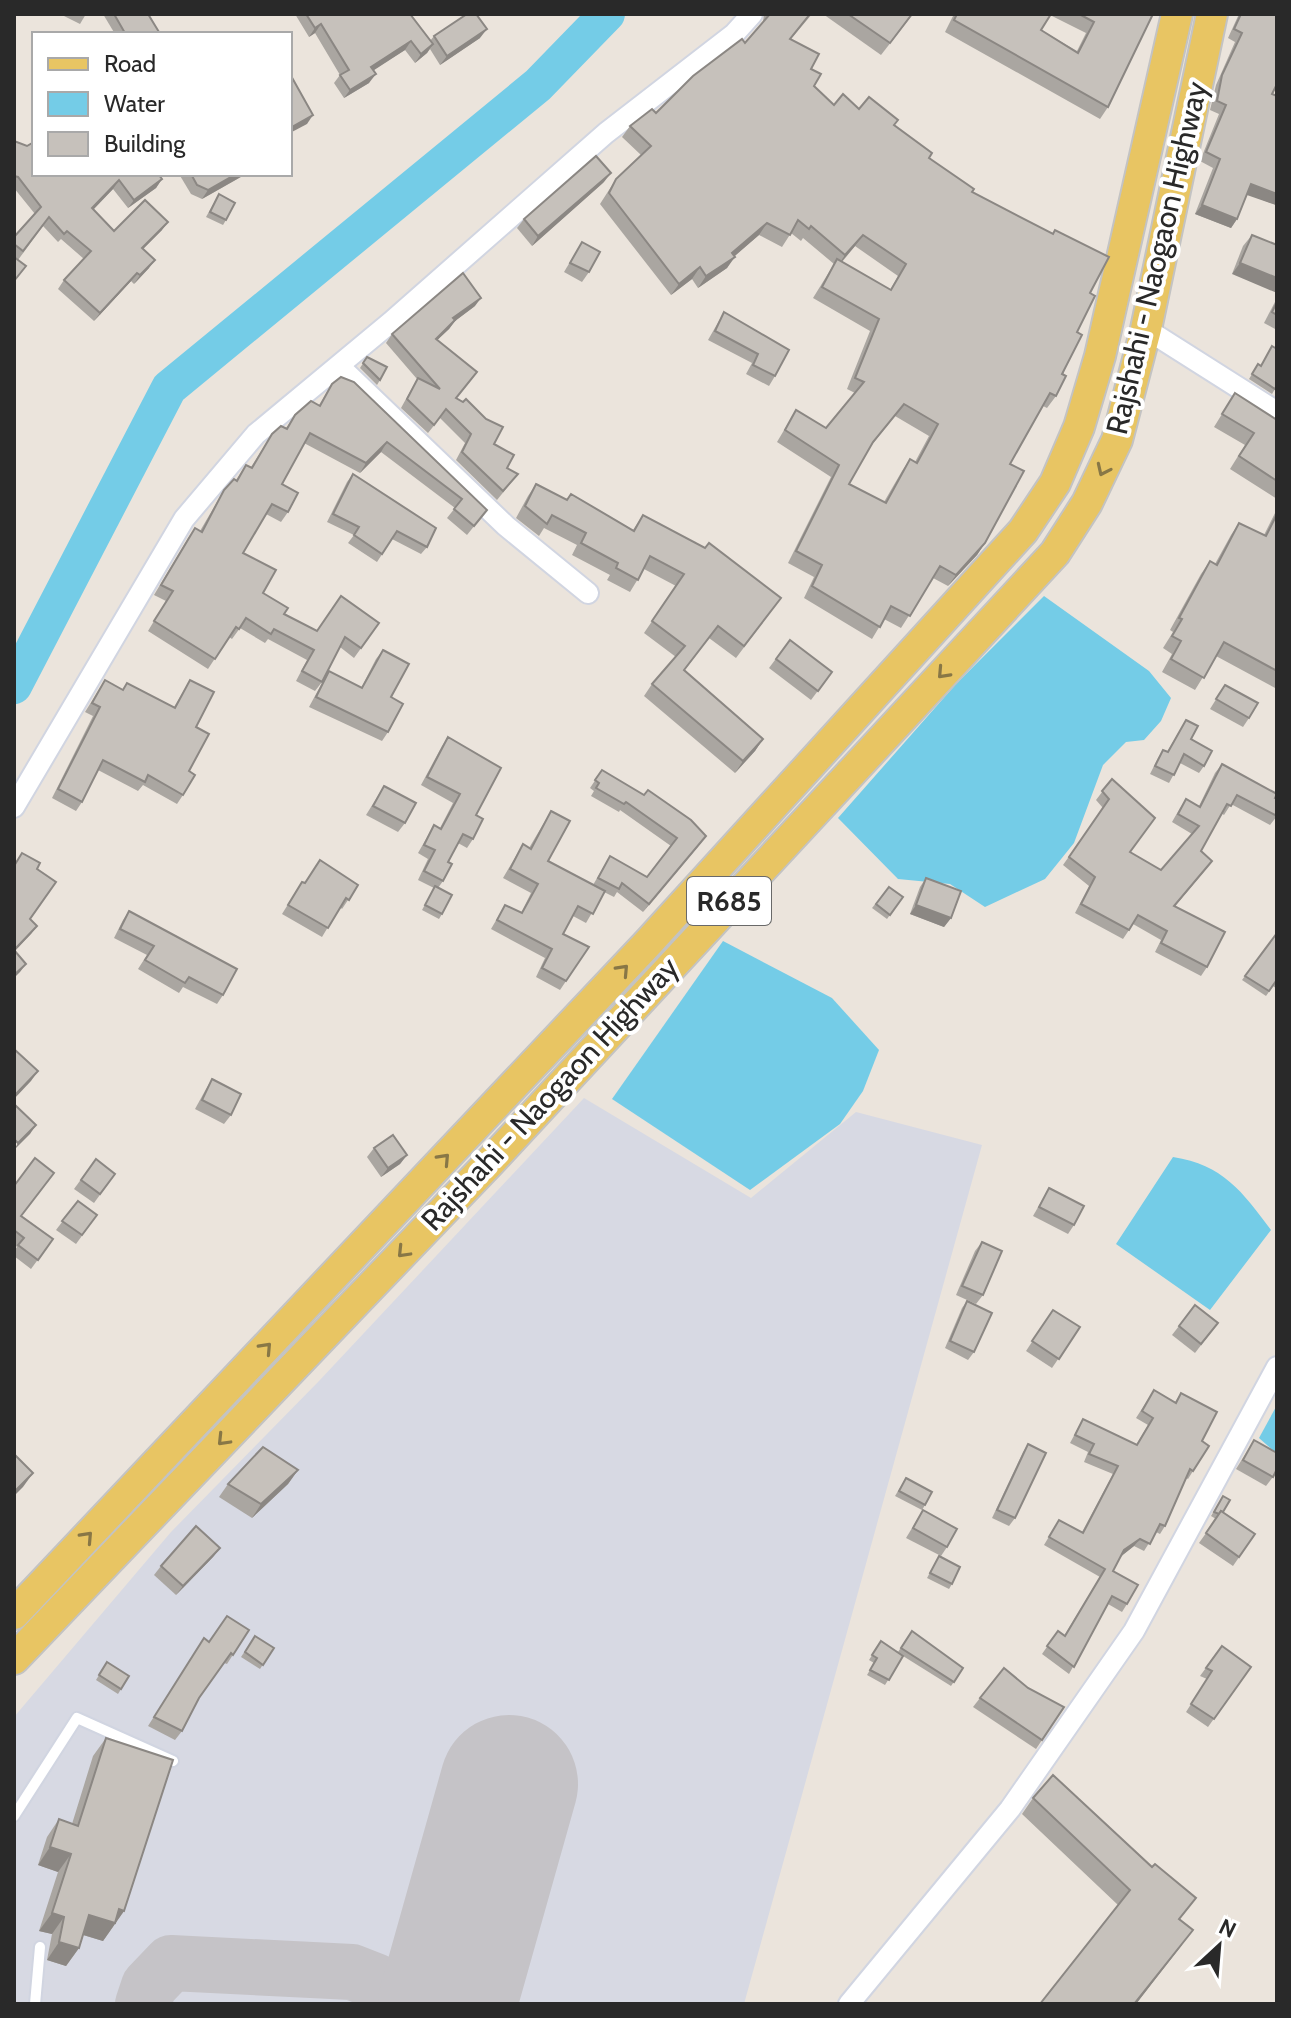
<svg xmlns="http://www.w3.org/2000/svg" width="1291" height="2018" font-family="Cabin,sans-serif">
<rect width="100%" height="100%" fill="#ebe4dc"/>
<path fill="#d7d9e3" d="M584 1098 751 1198 856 1112 982 1145 744 2004H14V1717L171 1532 319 1381Z"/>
<g fill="#74cce7">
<path d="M1044 596 1149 671 1171 698 1161 721 1144 740 1126 742 1103 765 1074 843 1045 879 985 907 950 884 898 879 838 818 956 684Z"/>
<path d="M723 941 832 998 879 1050 863 1091 840 1124 750 1190 612 1099Z"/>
<path d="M1173 1157C1223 1165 1242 1191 1271 1230L1210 1310 1116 1244Z"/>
<path d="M1277 1405V1454L1259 1438Z"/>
</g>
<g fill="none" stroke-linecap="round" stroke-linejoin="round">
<path stroke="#74cce7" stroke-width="36" d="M14 686 169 388 538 85 607 14"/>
<path stroke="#c5c3c7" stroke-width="56" d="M143 2004 149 1986 171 1963 352 1972 375 1981 413 2004"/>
<path stroke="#c5c3c7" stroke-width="138" d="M447 2004 509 1784"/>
<defs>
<g id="lane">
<path d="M14 1816 77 1718 173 1761"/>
<path d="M35 2004 40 1947"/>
</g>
<g id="street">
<path d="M1146 329 1277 412"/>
<path d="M339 366 506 526 588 593"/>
<path d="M14 807 184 519 256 434 391 322 606 133 734 34 752 14"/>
<path d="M849 2004 1010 1809 1134 1631 1277 1367"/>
</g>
<g id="primary">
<path d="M14 1614 648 943 1023 531 1055 483 1079 427 1100 356 1177 14"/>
<path d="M14 1659 491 1161 1055 553 1087 503 1117 440 1146 329 1212 14"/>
</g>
</defs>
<use href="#lane" stroke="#d1d5e1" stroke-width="14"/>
<use href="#street" stroke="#d1d5e1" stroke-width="24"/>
<use href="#primary" stroke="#c3c3c3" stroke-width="34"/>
<use href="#lane" stroke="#fff" stroke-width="10"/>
<use href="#street" stroke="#fff" stroke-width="20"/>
<use href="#primary" stroke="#e8c563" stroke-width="30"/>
</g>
<g fill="#aaa6a1" fill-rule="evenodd">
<path d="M65 14H86L80 24 64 16Z"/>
<path d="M103 14H148L159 32 157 34H115Z"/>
<path d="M295 14H410L430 41 434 36 480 38 440 65 430 49 427 53 415 63 405 50 373 70 369 83 344 98 334 83 340 75 315 33 309 37Z"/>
<path d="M764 14H812L791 39 811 69 814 86 834 105 859 109 894 125 929 158 972 192 1090 293 1056 396 1047 408 1043 406 1010 464 985 543 977 555 948 586 933 578 901 628 884 619 872 639 804 598 814 577 788 563 831 477 777 442 796 410 826 428 855 393 847 389 870 331 813 298 834 264 803 238 801 241 791 233 782 247 759 235 734 256 727 268 698 288 692 279 671 295 600 204 616 179 641 155 622 137 630 126 656 113 745 43 763 22ZM855 246 898 276 890 290 842 262ZM895 416 929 436 915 462 910 459 902 471 884 502 849 484 870 447Z"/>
<path d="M823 14H913L881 55Z"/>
<path d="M954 14H1153L1108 107 1100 119 945 32ZM1050 15 1086 33 1077 51 1041 30Z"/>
<path d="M1239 14H1277L1272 94 1277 96V204L1276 205 1247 194 1237 219 1231 228 1195 214 1213 168 1200 161 1219 114 1210 110 1216 85 1235 42 1228 38Z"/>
<path d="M14 141 27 146 162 179 156 188 128 208 113 189 93 210 114 231 162 230 143 249 149 268 134 284 131 281 94 321 58 289 64 280 84 259 61 239 58 242 43 226 18 260 14 282V237L35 214 14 188Z"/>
<path d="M179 174H246L202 199 191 194Z"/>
<path d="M604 182 532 246 517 228 524 219Z"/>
<path d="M219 194 226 220 223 225 206 217Z"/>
<path d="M1252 235 1277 245 1232 274 1243 246Z"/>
<path d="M582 242 589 272 582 282 564 272Z"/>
<path d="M1277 298V330L1264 323Z"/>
<path d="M475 306 455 321 449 329 437 340 477 372 456 398 494 444 507 468 518 474 497 500 456 460 465 443 440 418 428 433 401 408 417 379 386 343 392 334Z"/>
<path d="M724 312 775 376 769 386 746 374 752 363 708 340Z"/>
<path d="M367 357 380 380 377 385 360 368Z"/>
<path d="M1258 364 1260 366 1275 389 1272 394 1249 379Z"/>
<path d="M332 384 487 510 467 535 447 518 455 508 381 452 360 473 304 443 282 484 288 512 281 522 266 514 243 553 263 593 284 614 317 631 379 623 354 658 340 647 322 682 315 691 296 681 307 660 268 639 265 643 240 628 232 639 229 637 208 669 148 631 166 601 154 595 188 538 195 528 200 531 224 490 236 480 246 465 251 467 272 434 286 428 295 415 319 405Z"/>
<path d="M1235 393 1277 420V499L1230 469 1245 445 1214 427Z"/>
<path d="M353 474 427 547 421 554 392 539 377 562 348 543 354 535 327 522 347 482Z"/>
<path d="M536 484 567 500 571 494 633 530 643 515 781 598 736 658 709 638 684 671 763 739 755 751 735 773 644 696 652 684 676 657 644 633 676 586 644 569 630 592 607 580 610 575 572 555 577 545 544 528 539 536 516 518 528 496Z"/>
<path d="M1277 509V689L1216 656 1195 690 1162 672 1172 654 1163 648 1173 632 1170 630 1201 574 1210 561 1215 564 1231 535 1239 523 1264 535Z"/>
<path d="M790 640 832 672 811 700 769 668Z"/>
<path d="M383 650 391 697 388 732 382 741 309 707 323 681 329 671 361 688 376 659Z"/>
<path d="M105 680 122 690 127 683 174 707 190 680 196 727 189 771 183 795 177 804 143 785 138 791 98 770 82 802 76 811 52 798 93 716 85 712Z"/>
<path d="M1225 685 1249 718 1243 727 1210 709Z"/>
<path d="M1186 720 1191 739 1204 766 1199 773 1180 763 1169 783 1150 774 1158 758 1163 750 1167 752Z"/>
<path d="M448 737 476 815 473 839 467 848 458 843 448 862 443 881 438 888 442 914 439 919 422 910 434 888 418 880 428 859 418 853 434 825 440 828 453 803 421 785 442 746Z"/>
<path d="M1222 764 1275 798 1277 816 1270 825 1231 804 1224 815 1221 813 1201 851 1212 861 1175 906 1207 967 1201 976 1155 952 1161 940 1133 924 1123 939 1075 913 1089 886 1063 865 1103 808 1096 800 1112 779 1130 852 1161 870 1192 834 1172 822 1180 808 1186 799 1199 806 1215 773Z"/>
<path d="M602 770 706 836 643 912 617 892 614 897 604 892 586 923 573 916 563 934 589 947 560 990 536 977 545 958 491 929 505 905 521 913 531 893 503 878 523 844 529 848 551 811 548 861 593 885 610 856 647 877 671 846 620 810 619 812 591 796 594 791 590 788Z"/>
<path d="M384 786 405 823 398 832 366 815Z"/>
<path d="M926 878 951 918 944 927 910 914 920 887Z"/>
<path d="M302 882 304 883 358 885 342 909 340 907 322 937 282 914Z"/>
<path d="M889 887 903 897 887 919 872 908Z"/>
<path d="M129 911 223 995 217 1004 183 987 179 993 138 969 147 955 114 938 123 920Z"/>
<path d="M1277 933V989L1273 986 1266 996 1242 980Z"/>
<path d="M212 1079 231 1115 224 1124 195 1109 206 1089Z"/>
<path d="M374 1148 407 1155 400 1164 381 1177 367 1157Z"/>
<path d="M96 1159 115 1174 94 1203 74 1189Z"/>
<path d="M14 1186 22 1216 53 1239 31 1269 14 1256V1251L17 1247 14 1244Z"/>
<path d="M1049 1188 1074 1225 1068 1234 1033 1216Z"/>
<path d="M78 1201 97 1215 76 1244 56 1230Z"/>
<path d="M982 1242 983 1295 976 1304 956 1295 975 1251Z"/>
<path d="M967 1301 974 1352 968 1360 945 1348 962 1308Z"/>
<path d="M1053 1310 1080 1327 1052 1368 1026 1351Z"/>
<path d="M1218 1323 1195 1353 1172 1335 1179 1326Z"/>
<path d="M1154 1390 1175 1402 1181 1393 1202 1441 1193 1471 1188 1479 1186 1478 1165 1526 1160 1534 1156 1532 1144 1551 1134 1546 1121 1556 1113 1571 1127 1604 1122 1612 1108 1604 1069 1674 1042 1654 1058 1631 1064 1636 1100 1577 1044 1545 1059 1520 1082 1532 1113 1474 1084 1462 1088 1452 1070 1443 1083 1419 1136 1445 1148 1425 1136 1418Z"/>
<path d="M1254 1440 1273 1477 1266 1486 1236 1469Z"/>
<path d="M1028 1444 1015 1518 1009 1526 992 1518 1023 1452Z"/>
<path d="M298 1470 288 1484 252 1518 219 1497 228 1484Z"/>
<path d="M906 1478 925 1505 922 1510 895 1496Z"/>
<path d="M1223 1496V1512L1255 1534 1233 1566 1199 1543 1216 1519 1211 1516Z"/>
<path d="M923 1510 947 1547 941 1556 906 1538Z"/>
<path d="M220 1548 213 1557 176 1595 154 1575 161 1566Z"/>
<path d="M939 1556 952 1584 949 1589 927 1578Z"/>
<path d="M249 1630 227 1664 224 1663 199 1698 182 1731 175 1740 148 1726 204 1638 209 1642Z"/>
<path d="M912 1631 963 1668 951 1686 903 1656 885 1685 867 1675 874 1663 869 1660 881 1641 898 1652Z"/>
<path d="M255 1636 274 1648 260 1669 241 1657Z"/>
<path d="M1222 1646 1251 1667 1208 1727 1186 1712 1207 1679 1200 1676Z"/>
<path d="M107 1662 129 1676 118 1694 96 1680Z"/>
<path d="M980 1698 1064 1707 1036 1749 973 1707Z"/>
<path d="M106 1738 124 1911 103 1941 83 1935 79 1948 66 1966 47 1960 52 1934 39 1931 58 1872 38 1865 47 1837 59 1819 72 1824 93 1756Z"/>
<path d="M1033 1798 1181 1920 1182 1945 1136 2004H1040L1118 1905 1022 1814Z"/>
</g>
<g fill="#8b8783">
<path d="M321 24 315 33 309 37 315 28Z"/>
<path d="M487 29 480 38 440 65 447 56Z"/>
<path d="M411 41 405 50 365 76 371 67Z"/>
<path d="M433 44 427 53 415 63 421 54Z"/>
<path d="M376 74 369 83 344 98 350 90Z"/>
<path d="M313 115 307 124 290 133V128Z"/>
<path d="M611 173 604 182 532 246 538 236Z"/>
<path d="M236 174H246L202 199 208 190Z"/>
<path d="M162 179 156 188 128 208 134 200Z"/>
<path d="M119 180 113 189 86 217 92 208Z"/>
<path d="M1251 184 1277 194 1276 205 1244 194Z"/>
<path d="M1202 205 1237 219 1231 228 1195 214Z"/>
<path d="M168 222 162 230 136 256 142 248Z"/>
<path d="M767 223 759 235 728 262 735 257 727 268 698 288 706 276Z"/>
<path d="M863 235 855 246 837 267 845 255Z"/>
<path d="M155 260 149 268 134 284 140 275Z"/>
<path d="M1240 263 1277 278V293L1232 274Z"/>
<path d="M700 267 692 279 671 295 679 284Z"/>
<path d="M137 273 131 281 94 321 100 313Z"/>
<path d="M481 298 475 306 455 321 449 329 430 347 453 318Z"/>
<path d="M387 442 381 452 360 473 366 463Z"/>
<path d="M985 543 977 555 948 586 956 575Z"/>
<path d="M763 739 755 751 735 773 743 761Z"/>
<path d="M706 836 700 844 643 912 649 904Z"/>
<path d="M1212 861 1206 869 1168 914 1174 906Z"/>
<path d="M916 905 951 918 944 927 910 914Z"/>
<path d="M37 926 31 934 14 952V950Z"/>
<path d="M26 964 20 972 14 978V975Z"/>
<path d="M38 1071 31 1081 14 1099V1096Z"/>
<path d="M36 1125 30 1134 14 1150 18 1143Z"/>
<path d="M407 1155 400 1164 381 1177 388 1168Z"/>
<path d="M298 1470 288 1484 252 1518 261 1504Z"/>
<path d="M33 1473 23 1487 14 1496V1492Z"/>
<path d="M1140 1539 1134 1546 1119 1558 1124 1550Z"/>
<path d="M220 1548 213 1557 176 1595 183 1586Z"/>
<path d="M50 1847 71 1854 58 1872 38 1865Z"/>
<path d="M119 1909 124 1911 103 1941 77 1933 89 1915Z"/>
<path d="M52 1913 64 1917 52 1934 39 1931Z"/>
<path d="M1193 1930 1136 2004H1134Z"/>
<path d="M59 1942 79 1948 66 1966 47 1960Z"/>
</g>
<g fill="#c6c1bb" stroke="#8b8783" stroke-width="2" fill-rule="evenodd">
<path d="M114 14H148L159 32 155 34H124L125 33Z"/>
<path d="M306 14H410L433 44 421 54 411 41 371 67 376 74 350 90 340 75 349 70 321 24 315 28Z"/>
<path d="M467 14H476L487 29 447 56 434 36Z"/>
<path d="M770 14H810L790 39 819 54 811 69 821 74 814 86 834 105 843 94 859 109 869 97 898 120 894 125 932 153 929 158 974 189 972 192 1053 234 1055 230 1109 257 1090 293 1095 296 1077 332 1082 335 1062 374 1066 376 1056 396 1050 393 1010 464 1024 471 985 543 956 575 940 566 910 616 891 606 880 627 812 586 822 565 796 551 839 465 785 430 796 410 826 428 864 382 855 378 879 319 822 287 837 259 891 290 906 264 863 235 845 255 811 226 809 229 798 220 790 235 767 223 732 253 735 257 706 276 700 267 679 284 609 193 616 179 651 146 630 126 652 109 656 113 693 76 742 39 745 43ZM904 404 938 424 917 463 910 459 886 503 849 484 873 442Z"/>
<path d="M848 14H912L890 43Z"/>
<path d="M957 14H1051L1041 30 1078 53 1094 22 1079 14H1153L1108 107 954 20Z"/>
<path d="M1241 14H1277V84L1272 94 1277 96V194L1251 184 1237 219 1202 205 1220 159 1206 152 1226 105 1217 101 1222 75 1242 33 1234 29Z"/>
<path d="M290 74 313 115 290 128Z"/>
<path d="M14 141 27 146 34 142V174H158L162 179 134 200 119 180 92 208 114 231 145 200 168 222 142 248 155 260 140 275 137 273 100 313 64 280 91 251 67 231 64 234 49 217 23 251 14 244V237L41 207 18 177 14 176Z"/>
<path d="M596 156 611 173 538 236 524 219Z"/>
<path d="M191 174H236L208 190 197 185Z"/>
<path d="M219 194 235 203 226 220 210 212Z"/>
<path d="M1252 235 1277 245V278L1240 263Z"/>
<path d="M582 242 600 252 589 272 570 263Z"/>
<path d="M14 257 26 266 14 281Z"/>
<path d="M463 273 481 298 453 318 455 320 436 339 477 372 456 398 463 402 466 399 486 419 503 427 494 444 514 455 507 468 518 474 503 491 462 452 471 434 446 409 434 425 407 399 418 378 440 389 392 334Z"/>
<path d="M1277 302V315L1272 312Z"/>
<path d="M724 312 789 350 775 376 753 365 758 354 715 331Z"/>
<path d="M1272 346 1277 349V385L1275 389 1252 374 1258 364 1261 366Z"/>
<path d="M367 357 387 367 380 380 363 363Z"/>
<path d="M341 377 354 382 487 510 474 526 454 509 462 499 387 442 366 463 310 433 282 484 298 493 288 512 272 504 243 553 276 570 263 593 288 608 284 614 317 631 341 596 379 623 361 648 345 637 322 682 302 671 314 650 274 629 271 634 246 618 239 629 236 627 215 659 154 621 173 591 161 585 195 528 202 532 224 490 234 479 237 481 246 465 252 468 272 434 281 426 287 429 295 415 311 401 320 406 332 384Z"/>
<path d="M1235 393 1277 420V481L1239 456 1254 433 1222 414Z"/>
<path d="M353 474 436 528 427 547 397 531 382 554 354 535 359 527 333 514Z"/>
<path d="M536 484 567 500 571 494 634 531 643 515 705 548 709 543 781 598 744 646 718 626 684 670 763 739 743 761 652 684 685 646 652 621 684 574 650 556 638 580 616 568 618 563 581 543 586 533 552 515 547 524 525 506Z"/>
<path d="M1277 514V671L1224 642 1204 678 1171 659 1181 641 1172 636 1182 619 1179 618 1210 561 1217 565 1239 523 1266 536Z"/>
<path d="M790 640 832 672 818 691 776 659Z"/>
<path d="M383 650 409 664 391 697 403 704 388 732 316 697 329 671 362 688Z"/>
<path d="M105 680 123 690 127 683 175 708 190 680 214 692 196 727 209 734 189 771 195 775 183 795 148 775 145 782 103 760 82 802 58 789 100 707 92 703Z"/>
<path d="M1225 685 1258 703 1249 718 1216 699Z"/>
<path d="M1186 720 1198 726 1191 739 1212 751 1204 766 1184 754 1174 775 1155 766 1163 750 1168 752Z"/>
<path d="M448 737 501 768 476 815 483 819 473 839 463 834 448 862 452 864 443 881 424 871 435 850 424 845 434 825 441 829 460 794 427 777Z"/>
<path d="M1222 764 1277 794 1275 798 1277 799V816L1237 795 1231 806 1227 804 1201 851 1212 861 1174 906 1225 932 1207 967 1161 943 1167 931 1138 915 1129 930 1081 904 1095 877 1069 857 1109 799 1102 791 1112 779 1155 818 1130 852 1161 870 1199 826 1178 814 1186 799 1200 807Z"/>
<path d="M602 770 644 795 648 790 691 820 706 836 649 904 622 883 619 889 598 878 610 856 647 877 677 838 626 802 624 804 596 788 599 783 595 780Z"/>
<path d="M384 786 416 803 405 823 373 806Z"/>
<path d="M551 811 570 821 548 861 605 891 593 914 578 906 563 934 589 947 566 981 542 968 552 949 497 920 505 905 522 913 538 884 510 869 523 844 531 849Z"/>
<path d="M22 853 40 863 37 869 56 882 30 919 37 926 14 950 26 964 14 975V866Z"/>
<path d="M320 860 358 885 349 900 346 898 328 928 288 905 302 882 305 883Z"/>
<path d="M926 878 961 891 951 918 916 905Z"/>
<path d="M435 886 452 895 442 914 425 905Z"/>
<path d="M889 887 903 897 890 915 876 904Z"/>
<path d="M129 911 237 969 223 995 189 977 185 983 145 960 154 946 120 929Z"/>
<path d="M1277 933V982L1276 981 1269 991 1245 976Z"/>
<path d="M14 1049 38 1071 14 1096Z"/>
<path d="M212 1079 241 1094 231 1115 202 1100Z"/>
<path d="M14 1104 36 1125 18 1143 14 1139Z"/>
<path d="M393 1135 407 1155 388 1168 374 1148Z"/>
<path d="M35 1158 54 1173 21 1216 53 1239 38 1260 18 1245 24 1238 14 1230V1186Z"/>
<path d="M96 1159 115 1174 100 1194 81 1180Z"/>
<path d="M1049 1188 1084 1206 1074 1225 1039 1207Z"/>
<path d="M78 1201 97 1215 82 1235 62 1221Z"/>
<path d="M982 1242 1002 1251 983 1295 962 1286Z"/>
<path d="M967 1301 992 1313 974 1352 950 1341Z"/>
<path d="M1195 1305 1218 1323 1201 1344 1179 1326Z"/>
<path d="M1053 1310 1080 1327 1059 1359 1032 1341Z"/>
<path d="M1154 1390 1176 1403 1181 1393 1217 1412 1202 1441 1209 1446 1193 1471 1190 1469 1165 1526 1160 1524 1150 1544 1140 1539 1124 1550 1113 1571 1138 1585 1127 1604 1112 1596 1074 1667 1047 1646 1058 1631 1065 1636 1105 1569 1049 1537 1059 1520 1083 1533 1118 1466 1089 1454 1094 1444 1075 1435 1083 1419 1137 1445 1153 1418 1142 1411Z"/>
<path d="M1254 1440 1277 1453V1469L1273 1477 1243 1460Z"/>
<path d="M1028 1444 1046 1453 1015 1518 997 1510Z"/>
<path d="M263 1447 298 1470 261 1504 228 1484Z"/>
<path d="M14 1454 33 1473 14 1492Z"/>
<path d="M906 1478 932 1492 925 1505 899 1491Z"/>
<path d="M1223 1496 1230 1500 1223 1512 1221 1511 1219 1514 1214 1512Z"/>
<path d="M923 1510 957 1529 947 1547 913 1528Z"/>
<path d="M1221 1511 1255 1534 1239 1557 1206 1533Z"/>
<path d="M196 1526 220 1548 183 1586 161 1566Z"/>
<path d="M939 1556 960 1567 952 1584 930 1573Z"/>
<path d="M227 1616 249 1630 233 1655 231 1653 199 1698 182 1731 154 1717 204 1638 209 1642Z"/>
<path d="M912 1631 963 1668 954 1682 901 1648Z"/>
<path d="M255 1636 274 1648 263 1665 245 1652Z"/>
<path d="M881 1641 903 1656 889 1680 870 1670 877 1658 872 1655Z"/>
<path d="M1222 1646 1251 1667 1214 1719 1191 1704 1212 1671 1206 1668Z"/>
<path d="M107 1662 129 1676 121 1689 99 1675Z"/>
<path d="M1004 1668 1028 1688 1064 1707 1042 1740 980 1698Z"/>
<path d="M106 1738 173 1760 124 1911 119 1909 115 1923 89 1915 79 1948 59 1942 64 1917 52 1913 71 1854 50 1847 59 1819 78 1826Z"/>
<path d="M1053 1775 1152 1867 1155 1864 1196 1898 1179 1919 1193 1930 1134 2004H1040L1130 1890 1033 1798Z"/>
</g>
<defs><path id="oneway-chevron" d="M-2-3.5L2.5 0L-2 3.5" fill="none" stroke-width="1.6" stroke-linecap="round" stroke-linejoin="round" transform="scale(2)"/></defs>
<g stroke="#887746">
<use href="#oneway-chevron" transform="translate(1103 470) rotate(115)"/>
<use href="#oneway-chevron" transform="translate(943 673) rotate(133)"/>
<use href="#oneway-chevron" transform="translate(623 970) rotate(-47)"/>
<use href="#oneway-chevron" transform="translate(444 1159) rotate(-47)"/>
<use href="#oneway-chevron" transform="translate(403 1252) rotate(134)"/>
<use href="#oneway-chevron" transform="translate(266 1348) rotate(-47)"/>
<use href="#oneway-chevron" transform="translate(223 1440) rotate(134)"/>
<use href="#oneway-chevron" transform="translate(87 1537) rotate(-47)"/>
</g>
<g text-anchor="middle" stroke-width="8" stroke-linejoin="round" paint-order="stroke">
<rect fill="#fff" stroke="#696969" stroke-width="2" x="687" y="877" width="84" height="48" rx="6"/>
<g font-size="28" font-weight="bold" fill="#292929">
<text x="729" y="911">R685</text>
</g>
<g font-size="30" fill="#292929" stroke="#fff">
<text transform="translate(1157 258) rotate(-77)" y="10">Rajshahi - Naogaon Highway</text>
<text transform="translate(550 1094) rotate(-47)" y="10">Rajshahi - Naogaon Highway</text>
</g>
</g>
<rect width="1291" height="2018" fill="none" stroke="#292929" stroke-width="32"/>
<rect x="32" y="32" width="260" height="144" fill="#ffffff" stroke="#a9a9a9" stroke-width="2"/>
<rect x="48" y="58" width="40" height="12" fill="#e8c563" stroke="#a9a9a9" stroke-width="2"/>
<text x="104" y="72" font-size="24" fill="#292929">Road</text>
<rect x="48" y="92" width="40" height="24" fill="#74cce7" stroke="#a9a9a9" stroke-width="2"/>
<text x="104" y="112" font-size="24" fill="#292929">Water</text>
<rect x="48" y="132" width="40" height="24" fill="#c6c1bb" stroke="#a9a9a9" stroke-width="2"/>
<text x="104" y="152" font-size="24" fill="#292929">Building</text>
<g transform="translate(1219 1946) rotate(26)" stroke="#ffffff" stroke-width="6" paint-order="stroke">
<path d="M0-6L14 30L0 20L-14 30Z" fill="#292929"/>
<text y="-12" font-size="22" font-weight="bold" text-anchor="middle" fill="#292929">N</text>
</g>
</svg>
